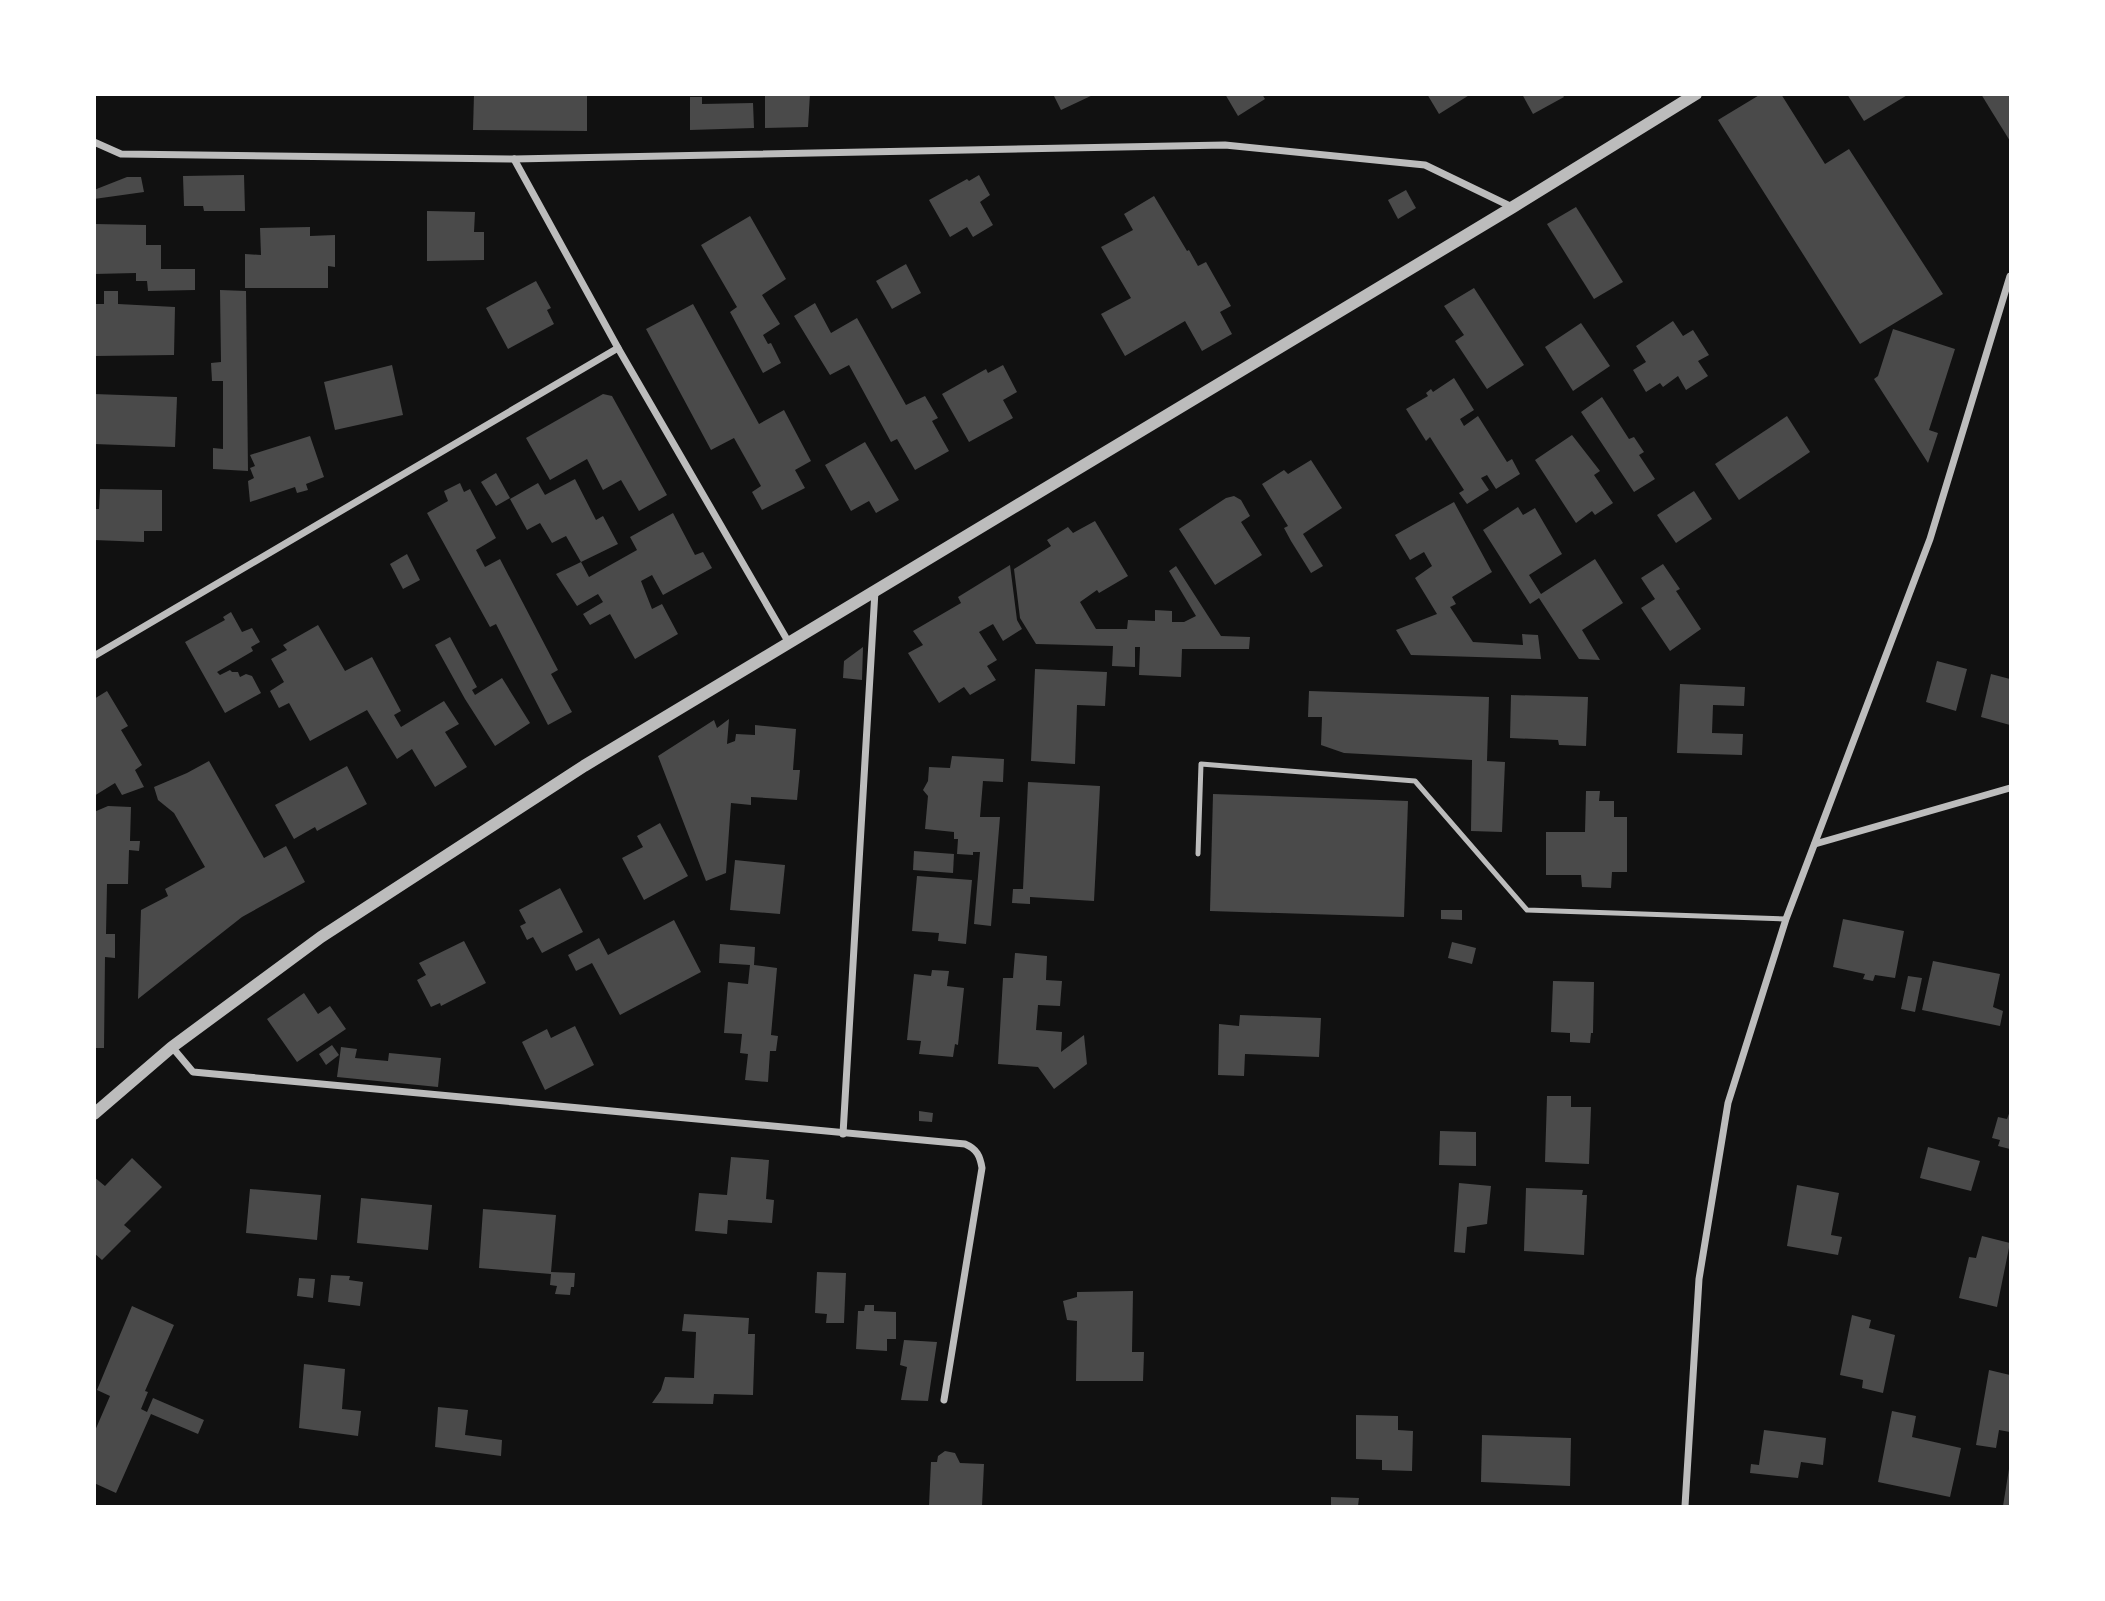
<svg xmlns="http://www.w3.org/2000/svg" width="2105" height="1601" font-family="'Source Serif 4',serif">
<rect width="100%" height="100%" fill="#111"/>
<g fill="#4a4a4a">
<path d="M474 94H587V131L473 130Z"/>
<path d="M765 94H810L808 127 765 128Z"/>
<path d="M1053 94H1095L1061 110Z"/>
<path d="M1225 94H1262L1265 99 1238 116Z"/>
<path d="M1427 94H1471L1439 114Z"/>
<path d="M1522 94H1562L1564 97 1533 114Z"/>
<path d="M1761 94H1781L1825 164 1849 149 1943 294 1860 344 1718 120Z"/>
<path d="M1847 94H1909L1864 121Z"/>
<path d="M1981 94H2010V141L1992 112Z"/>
<path d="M690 97H702V104L753 103 754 128 690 130Z"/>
<path d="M244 175 245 211H204L203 206H184L183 176Z"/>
<path d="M979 175 990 195 980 202 993 225 973 237 967 227 950 237 929 200 967 179 969 181Z"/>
<path d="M127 177H141L144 192 94 199V190Z"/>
<path d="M1406 190 1416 208 1398 219 1388 200Z"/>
<path d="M1154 196 1187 251 1189 250 1198 266 1206 262 1231 306 1220 312 1232 334 1202 351 1185 321 1125 356 1101 314 1131 298 1101 247 1133 230 1124 214Z"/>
<path d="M1576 207 1623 282 1594 299 1547 224Z"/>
<path d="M427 211 475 212 474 232H484V260L427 261Z"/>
<path d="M750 216 786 279 762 295 780 324 763 335 768 344 771 343 781 363 763 373 730 312 737 307 701 245Z"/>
<path d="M94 224 146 225V245H161V269H195V290L148 291 147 281H136V273L94 274Z"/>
<path d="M310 227V236L335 235V267L328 266V288H245V254L261 255 260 228Z"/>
<path d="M906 264 921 293 892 309 876 281Z"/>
<path d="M536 281 551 308 547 310 554 324 508 349 486 308Z"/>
<path d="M1474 288 1524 365 1487 389 1455 341 1464 335 1444 306Z"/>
<path d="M220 290 246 291 248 471 213 469V448L223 449V381H212L211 363 221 362Z"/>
<path d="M104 291H118V304L175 307 174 355 95 356V304H104Z"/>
<path d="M815 303 831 333 857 318 906 405 925 396 938 418 932 421 949 451 915 470 897 439 891 442 849 365 830 375 794 316Z"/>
<path d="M693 304 759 424 784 410 811 461 795 470 805 488 762 510 752 492 761 486 734 438 711 450 646 329Z"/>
<path d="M1673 321 1683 336 1693 330 1709 355 1698 361 1708 376 1686 390 1678 376 1663 387 1660 383 1646 392 1633 370 1646 362 1636 346Z"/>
<path d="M1581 323 1610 366 1573 391 1545 347Z"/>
<path d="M1893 329 1955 349 1929 430 1938 433 1928 463 1874 379 1878 376Z"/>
<path d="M392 365 403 415 335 430 324 382Z"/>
<path d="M1003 365 1017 392 1003 400 1013 418 969 442 942 394 986 369 988 373Z"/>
<path d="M1454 378 1474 410 1460 419 1464 426 1478 416 1507 462 1512 459 1520 474 1496 489 1487 475 1481 478 1489 490 1467 504 1459 493 1464 490 1435 445 1430 437 1426 441 1406 409 1428 396 1426 393 1431 389 1433 392Z"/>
<path d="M94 394 177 397 175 447 94 444Z"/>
<path d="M603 394 612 396 667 495 639 511 621 480 603 490 587 459 550 480 526 438Z"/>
<path d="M1602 397 1629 439 1634 437 1644 452 1639 455 1655 479 1634 492 1581 412Z"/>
<path d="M1787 416 1810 452 1739 500 1715 464Z"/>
<path d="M1572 435 1600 471 1594 475 1613 503 1595 515 1592 511 1576 523 1535 460Z"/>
<path d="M310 436 324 477 306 484 308 490 297 493 295 487 250 502 248 481 254 478 250 468 255 466 250 455Z"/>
<path d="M865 442 899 500 876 513 869 501 851 511 825 465Z"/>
<path d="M1311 460 1342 508 1303 534 1323 566 1311 573 1291 541 1284 528 1288 526 1262 484 1284 470 1288 474Z"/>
<path d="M496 473 510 498 496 506 481 482Z"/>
<path d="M575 479 596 520 603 516 618 544 581 562 566 536 552 543 540 523 527 530 510 499 538 483 545 495Z"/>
<path d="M460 483 464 492 470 489 496 538 476 550 485 567 500 559 558 670 551 674 572 712 548 725 496 624 490 627 427 513 448 501 444 491Z"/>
<path d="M100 489 162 490V531H144V542L94 540V509H99Z"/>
<path d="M1694 491 1712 519 1676 543 1657 515Z"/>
<path d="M1234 496 1241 500 1250 516 1241 522 1262 555 1215 585 1179 529 1226 498Z"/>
<path d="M1454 502 1492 572 1452 597 1456 604 1450 607 1473 642 1523 645 1522 634 1538 635 1541 659 1411 655 1396 630 1437 614 1415 578 1432 566 1424 552 1410 560 1395 535Z"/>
<path d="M1518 507 1523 515 1535 508 1562 554 1529 575 1541 594 1595 559 1623 603 1582 630 1600 660 1579 659 1539 598 1530 604 1483 530Z"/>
<path d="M673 513 695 555 703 552 712 568 663 595 652 575 641 581 652 609 662 604 678 634 635 659 610 614 590 625 583 614 603 602 598 594 577 606 556 574 581 562 589 577 637 550 630 537Z"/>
<path d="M1095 521 1128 576 1099 593 1097 590 1080 602 1096 629H1127L1128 620 1155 621V610L1172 611V622H1184L1196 616 1169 571 1176 566 1221 636 1250 637 1249 649H1182L1181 677 1139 675 1140 647H1135V667L1112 666 1113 646 1036 644 1020 618 1014 569 1051 546 1047 540 1068 527 1073 533Z"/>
<path d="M407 554 420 580 403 589 390 564Z"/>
<path d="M1663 564 1680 589 1676 591 1701 629 1670 651 1641 608 1655 599 1641 578Z"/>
<path d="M1010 565 1017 620 1022 629 1003 641 993 624 979 632 997 660 987 666 996 680 970 695 964 687 939 703 908 653 923 645 913 631 961 603 958 597Z"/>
<path d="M231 612 242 632 252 628 260 642 251 647 253 651 217 672 220 675 230 670 232 672H238L240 677 246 674 252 676 261 693 225 713 185 642 225 620 223 617Z"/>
<path d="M318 625 345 671 372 657 401 711 394 715 401 727 444 701 459 724 445 732 467 767 435 787 412 749 397 759 367 710 310 741 289 703 279 708 270 691 284 682 271 659 287 650 283 645Z"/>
<path d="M450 637 477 687 472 690 475 695 502 678 530 723 495 746 465 699 435 645Z"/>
<path d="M863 647 862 680 843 678 844 661Z"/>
<path d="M1937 661 1967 669 1956 711 1926 702Z"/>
<path d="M1035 669 1107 672 1105 706 1077 705 1075 764 1031 761Z"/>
<path d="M1991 674 2010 679V725L1981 717Z"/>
<path d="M1680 684 1745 687 1744 706 1713 705 1712 733 1743 734 1742 755 1677 753Z"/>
<path d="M107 691 128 726 121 730 142 765 135 770 144 787 122 795 115 783 94 796V699Z"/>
<path d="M1309 691 1489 697 1487 761 1505 762 1502 832 1471 831 1472 760 1344 753 1321 745 1322 717H1308Z"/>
<path d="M1511 695 1588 697 1586 746 1559 745 1558 740 1510 738Z"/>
<path d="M729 719 727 744 735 741 736 734 755 735V725L796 729 793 770H800L797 800 751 797V805L731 803 726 873 706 881 658 756 714 720 717 728Z"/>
<path d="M952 756 1004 759 1003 782 983 781 980 817H1000L991 926 974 924 980 852H973V855L957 854 958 839H954V832L925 829 928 796 923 790 928 781 929 767 950 768Z"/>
<path d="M209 761 264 858 286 846 305 882 242 917 138 999 141 910 168 896 165 889 205 867 174 813 158 800 154 787 187 773Z"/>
<path d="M347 766 367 804 317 831 315 827 294 839 275 805Z"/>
<path d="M1028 782 1100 786 1094 901 1030 897V904L1012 903 1013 889H1023Z"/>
<path d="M1586 791H1600L1599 801H1614V817H1627V872H1612L1611 888 1582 887 1581 875H1546V832H1585Z"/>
<path d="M1213 794 1408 801 1404 917 1210 911Z"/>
<path d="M108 806 131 807 130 841H140L139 851 129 850 128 884H107L106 934H115V958L105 957 104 1048H94V812Z"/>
<path d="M660 823 688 876 644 900 622 858 643 847 637 836Z"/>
<path d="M914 851 954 854 953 873 913 870Z"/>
<path d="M735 860 785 865 780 914 730 910Z"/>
<path d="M917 876 972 880 966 944 938 941 939 933 912 931Z"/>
<path d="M560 888 583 932 542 953 533 937 527 940 520 926 526 923 519 910Z"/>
<path d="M1441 910H1462V920L1441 919Z"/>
<path d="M1843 919 1904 931 1895 978 1875 975 1873 981 1863 979 1865 974 1833 967Z"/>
<path d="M674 920 701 972 620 1015 592 963 576 971 568 955 599 938 608 955Z"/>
<path d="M464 941 486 983 441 1006 440 1003 431 1007 417 980 426 975 419 963Z"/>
<path d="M1452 942 1476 948 1472 964 1448 958Z"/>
<path d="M720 944 755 947 754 965 777 968 771 1035 778 1036 776 1051H770L768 1082 745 1080 748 1054 740 1053 742 1034 724 1033 728 982 748 984 750 965 719 963Z"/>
<path d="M1015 953 1047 956 1046 980 1062 981 1060 1006 1038 1005 1036 1030 1062 1032 1061 1052 1084 1035 1087 1064 1054 1089 1038 1067 998 1064 1003 978H1013Z"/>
<path d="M1933 961 2000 974 1993 1007 2003 1011 2000 1026 1922 1010Z"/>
<path d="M932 970 949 971 947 986 964 988 958 1045 955 1044 953 1057 919 1054 921 1041 907 1040 914 974 931 976Z"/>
<path d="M1908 976 1922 978 1915 1012 1901 1009Z"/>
<path d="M1553 981 1594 982 1593 1033H1591L1590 1043 1570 1042V1033L1551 1032Z"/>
<path d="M304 993 318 1014 330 1006 346 1029 297 1062 267 1019Z"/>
<path d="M1240 1015 1321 1018 1319 1057 1245 1054 1244 1076 1218 1075 1219 1024 1239 1026Z"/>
<path d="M575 1026 594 1065 545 1090 522 1042 547 1029 551 1038Z"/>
<path d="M332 1045 339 1055 326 1065 319 1054Z"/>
<path d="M341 1047 357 1049 355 1058 388 1061 389 1053 441 1058 438 1087 337 1077Z"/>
<path d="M1547 1096H1571V1107H1591L1589 1164 1545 1162Z"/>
<path d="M919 1111 933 1113 932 1122 919 1121Z"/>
<path d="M2010 1111V1149L1998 1146 2000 1140 1992 1138 1998 1117 2007 1119Z"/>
<path d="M1440 1131 1476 1132V1166L1439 1165Z"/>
<path d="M1928 1147 1980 1161 1971 1191 1920 1178Z"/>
<path d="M731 1157 769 1160 766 1199 774 1200 772 1223 728 1220 727 1234 695 1231 699 1193 727 1195Z"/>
<path d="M132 1158 162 1187 124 1225 131 1231 102 1260 94 1253V1177L105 1186Z"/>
<path d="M1459 1183 1491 1186 1487 1224 1467 1227 1465 1253 1454 1252Z"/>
<path d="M1797 1185 1839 1193 1831 1235 1842 1237 1838 1255 1787 1246Z"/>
<path d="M1526 1188 1583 1190 1582 1195H1587L1584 1255 1524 1251Z"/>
<path d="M250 1189 321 1195 317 1240 246 1233Z"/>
<path d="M361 1198 432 1205 428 1250 357 1243Z"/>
<path d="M483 1209 556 1215 551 1272 575 1273 574 1287H571L570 1295 555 1294 557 1286 550 1285 551 1274 479 1268Z"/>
<path d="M1982 1236 2010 1243 1997 1307 1959 1298 1969 1257 1976 1258Z"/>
<path d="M817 1272 846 1273 844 1323H826L827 1314 815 1313Z"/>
<path d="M331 1275 350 1276 349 1280 363 1282 360 1306 328 1302Z"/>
<path d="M299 1278 315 1279 313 1298 297 1296Z"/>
<path d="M1133 1291 1132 1352H1144L1143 1381H1076L1077 1321 1067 1320 1063 1301 1077 1297V1292Z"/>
<path d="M865 1305H874V1311L896 1312V1339H887V1351L856 1349 858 1311H864Z"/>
<path d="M132 1306 174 1325 145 1391 148 1392 141 1409 147 1412 153 1398 204 1420 198 1434 151 1414 116 1493 94 1483V1433L110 1396 97 1390Z"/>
<path d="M684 1314 749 1318 748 1334H755L753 1395 714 1394 713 1404 652 1403 661 1390 665 1377 694 1378 696 1332 682 1331Z"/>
<path d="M1852 1315 1871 1320 1869 1328 1895 1335 1883 1393 1862 1388 1863 1380 1840 1375Z"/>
<path d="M904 1340 937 1342 928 1401 901 1400 907 1367 900 1365Z"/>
<path d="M304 1364 345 1369 342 1409 361 1411 358 1436 299 1428Z"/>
<path d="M1989 1370 2010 1375V1432L1999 1430 1996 1448 1976 1445Z"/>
<path d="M438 1407 468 1410 465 1435 502 1440 501 1456 435 1447Z"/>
<path d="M1892 1411 1916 1416 1912 1437 1961 1448 1950 1497 1878 1482Z"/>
<path d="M1356 1415 1398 1416V1430L1413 1431 1412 1471 1382 1470V1460L1356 1459Z"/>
<path d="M1764 1430 1826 1438 1823 1465 1801 1462 1798 1478 1750 1473 1751 1464 1759 1465Z"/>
<path d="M1482 1435 1571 1438 1570 1486 1481 1482Z"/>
<path d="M945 1451 955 1453 960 1463 984 1464 982 1506H929L931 1462H937L938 1456Z"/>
<path d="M2009 1469 2010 1506H2003Z"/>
<path d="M1331 1497 1359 1498 1358 1506H1331Z"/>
</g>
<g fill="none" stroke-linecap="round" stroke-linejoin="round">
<path stroke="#bcbcbc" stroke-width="5" d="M1198 854 1201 764 1415 781 1527 910 1786 919"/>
<g stroke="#bcbcbc" stroke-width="7">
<path d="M94 142 121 154 514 159 1225 145 1425 165 1512 207"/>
<path d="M514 159 618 348 789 643"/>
<path d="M94 656 618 348"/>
<path d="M1815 844 2010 788"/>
<path d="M172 1047 193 1072 965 1144C977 1149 980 1156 982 1168L944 1400"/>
<path d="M843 1134 875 591"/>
<path d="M1685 1506 1699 1279 1728 1103 1786 919 1930 539 2010 276"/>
</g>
<path stroke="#bcbcbc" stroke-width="12" d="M94 1114 172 1047 321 937 584 766 1513 207 1696 94"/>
</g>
<rect width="2105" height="1601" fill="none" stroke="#ffffff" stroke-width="192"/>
</svg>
